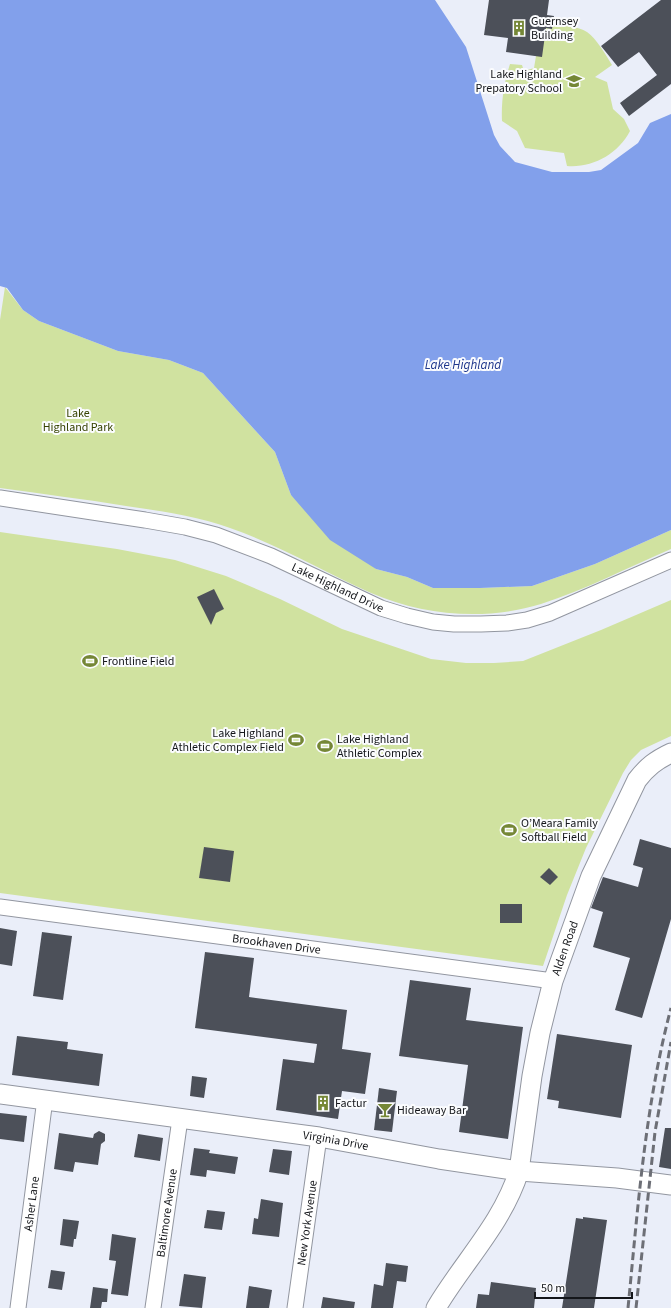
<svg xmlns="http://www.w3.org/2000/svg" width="671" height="1308" font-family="'Source Sans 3',sans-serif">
<rect width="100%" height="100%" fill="#eaeef9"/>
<g fill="#d0e2a0">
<path d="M553 24C563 26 578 26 587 32 596 38 606 55 612 65L595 77 607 82 613 109 624 119 630 131C618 154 593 168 567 166L564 153 525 148 517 131 502 121C501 102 504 82 510 64L522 65 524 71 534 68 536 56 546 28 552 29Z"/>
<path d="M5 287 23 310 39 321 118 351 169 360 203 373 275 452 291 495 376 569 407 577 433 588H480L532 586 595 564 671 530V549C629 567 585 590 541 604 486 621 424 616 371 593 324 572 279 545 230 528 196 516 161 511 126 506 84 499 42 494 0 488V320Z"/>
<path d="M0 532 117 549 175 560 226 576 280 599 342 629 431 659 466 663H494L523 661 601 630 671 600V736L641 750 631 760 623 773 586 848 567 895 543 966 0 893Z"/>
</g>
<path fill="#82a0eb" d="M0 0H435L466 47 494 135 500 146 515 162 552 172H589L601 170 638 143 650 123 671 114V530L595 564 532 586 480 588H433L407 577 376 569 330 540 291 495 275 452 203 373 169 360 118 351 39 321 23 310 7 288 0 286Z"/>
<g fill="#4c5059">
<path d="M489 0H549L547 15 554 16 552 29 546 28 542 57 506 52 508 38 484 35Z"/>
<path d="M661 0H671V84L629 116 620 103 657 75 639 52 618 67 601 46Z"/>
<path d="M214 589 224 609 216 613 211 625 197 597Z"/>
<path d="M640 839 671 848V919L642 1018 615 1010 630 958 593 947 603 912 591 908 603 877 638 887 643 868 633 865Z"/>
<path d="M204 847 234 851 230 882 199 878Z"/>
<path d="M549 868 558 877 550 885 540 877Z"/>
<rect x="500" y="904" width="22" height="19"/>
<path d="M0 928 17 931 12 966 0 964Z"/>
<path d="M42 932 72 936 63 1000 33 996Z"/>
<path d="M205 952 254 958 249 997 347 1010 342 1049 371 1053 365 1094 342 1091 338 1119 276 1110 283 1059 314 1063 317 1044 195 1028Z"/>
<path d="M410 980 471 988 466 1020 523 1027 508 1139 459 1132 468 1065 399 1056Z"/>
<path d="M557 1034 632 1045 621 1118 558 1108 559 1101 547 1099Z"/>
<path d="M17 1036 68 1042 67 1049 103 1054 99 1086 12 1075Z"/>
<path d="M192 1076 207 1078 204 1098 190 1096Z"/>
<path d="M379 1088 397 1091 392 1132 374 1130Z"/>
<path d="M0 1113 27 1116 24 1142 0 1139Z"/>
<path d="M665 1128H671V1169L659 1167Z"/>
<path d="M99 1131 105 1134V1141L101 1144 98 1165 75 1162 73 1172 54 1169 59 1133 93 1138 94 1134Z"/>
<path d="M138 1134 163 1138 160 1161 134 1157Z"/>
<path d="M194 1148 210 1150 209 1153 238 1157 235 1174 207 1170 206 1177 190 1175Z"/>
<path d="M273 1149 292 1151 289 1175 269 1172Z"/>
<path d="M261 1199 283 1203 279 1237 252 1234 254 1218 258 1219Z"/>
<path d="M207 1210 225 1212 222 1230 204 1228Z"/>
<path d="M583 1217 607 1220 594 1308H562L576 1218 583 1219Z"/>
<path d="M63 1219 79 1221 76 1239H74L73 1247 60 1245Z"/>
<path d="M112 1234 136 1238 128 1296 111 1294 116 1261 109 1260Z"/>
<path d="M386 1263 408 1266 406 1282 397 1281 393 1308H371L374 1284 383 1286Z"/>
<path d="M51 1270 65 1272 62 1290 48 1288Z"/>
<path d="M184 1274 206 1277 202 1308 179 1306Z"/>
<path d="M491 1282 536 1288 534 1308H476L478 1294 489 1295Z"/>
<path d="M249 1286 272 1290 269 1308H246Z"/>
<path d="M93 1287 108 1289 107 1302H102L101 1308H90Z"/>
<path d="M323 1297 355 1302 354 1308H321Z"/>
</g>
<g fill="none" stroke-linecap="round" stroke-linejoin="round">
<defs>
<g id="minor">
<path id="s1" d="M0 498 145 520 185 527 216 535 271 556 381 608 407 616 433 622 454 624H481L507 623 527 620 550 613 671 560"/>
<path id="s2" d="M0 907 553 981"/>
<path id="s3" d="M18 1308 45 1099"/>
<path id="s4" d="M153 1308 180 1119"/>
<path id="s5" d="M295 1308 319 1137"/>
</g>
<g id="tertiary">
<path id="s6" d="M0 1094 319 1137 439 1159 519 1171 617 1178 671 1185"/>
<path id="s7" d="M436 1308C464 1261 502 1224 519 1171L532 1076 540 1033 553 981 591 876 637 780C647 767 656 760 671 753"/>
</g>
</defs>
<use href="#minor" stroke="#9296a0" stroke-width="17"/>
<use href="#tertiary" stroke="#9296a0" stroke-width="21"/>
<use href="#minor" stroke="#fff" stroke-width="15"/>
<use href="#tertiary" stroke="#fff" stroke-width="19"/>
<g stroke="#6d6f76" stroke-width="3" stroke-dasharray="8 4" stroke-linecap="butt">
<path d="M628 1308C638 1207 645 1106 671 1008"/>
<path d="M636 1308 655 1132 671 1042"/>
</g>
</g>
<defs>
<symbol id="building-bare" viewBox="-9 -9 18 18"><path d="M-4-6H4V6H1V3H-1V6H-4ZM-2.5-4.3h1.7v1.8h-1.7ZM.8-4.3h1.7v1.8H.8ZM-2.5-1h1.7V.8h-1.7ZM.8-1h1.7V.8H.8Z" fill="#758736" stroke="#fbfcfe" stroke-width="2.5" paint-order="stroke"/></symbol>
<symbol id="school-bare" viewBox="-9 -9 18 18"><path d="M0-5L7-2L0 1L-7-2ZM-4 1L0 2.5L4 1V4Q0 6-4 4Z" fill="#758736" stroke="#fbfcfe" stroke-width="2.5" paint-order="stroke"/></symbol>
<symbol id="stadium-bare" viewBox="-9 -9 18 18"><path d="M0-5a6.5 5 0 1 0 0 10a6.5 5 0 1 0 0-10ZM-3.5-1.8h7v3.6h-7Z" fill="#758736" stroke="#fbfcfe" stroke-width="2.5" paint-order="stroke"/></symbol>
<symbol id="bar-bare" viewBox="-9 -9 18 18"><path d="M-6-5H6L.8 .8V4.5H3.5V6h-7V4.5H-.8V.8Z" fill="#758736" stroke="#fbfcfe" stroke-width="2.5" paint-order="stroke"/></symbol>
</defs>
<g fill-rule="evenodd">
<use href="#building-bare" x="508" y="17" width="22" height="22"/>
<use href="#school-bare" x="563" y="70" width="22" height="22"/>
<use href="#stadium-bare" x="79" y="650" width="22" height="22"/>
<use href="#stadium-bare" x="285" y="729" width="22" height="22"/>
<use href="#stadium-bare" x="314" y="735" width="22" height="22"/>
<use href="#stadium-bare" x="498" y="819" width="22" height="22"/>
<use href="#building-bare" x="312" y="1092" width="22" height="22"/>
<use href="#bar-bare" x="374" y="1099" width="22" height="22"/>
</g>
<g text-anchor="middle" stroke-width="4" stroke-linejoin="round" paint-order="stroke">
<g font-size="12" fill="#14161a" stroke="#fbfcfe" text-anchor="start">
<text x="531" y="25">Guernsey<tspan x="531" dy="14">Building</tspan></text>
<text x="562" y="78" text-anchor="end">Lake Highland<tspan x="562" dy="14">Prepatory School</tspan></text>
<text x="102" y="665">Frontline Field</text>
<text x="284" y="737" text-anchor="end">Lake Highland<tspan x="284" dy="14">Athletic Complex Field</tspan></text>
<text x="337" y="743">Lake Highland<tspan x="337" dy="14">Athletic Complex</tspan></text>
<text x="521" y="827">O’Meara Family<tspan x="521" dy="14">Softball Field</tspan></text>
<text x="335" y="1107">Factur</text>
<text x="397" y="1114">Hideaway Bar</text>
</g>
<g font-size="12" fill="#364200" stroke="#fbfcfe">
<text x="78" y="417">Lake<tspan x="78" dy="14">Highland Park</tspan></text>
</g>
<g font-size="12" fill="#14161a" stroke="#fbfcfe">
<text dy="4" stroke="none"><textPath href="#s1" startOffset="352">Lake Highland Drive</textPath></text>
<text dy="4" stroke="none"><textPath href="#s2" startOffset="279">Brookhaven Drive</textPath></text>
<text dy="4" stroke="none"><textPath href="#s7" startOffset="389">Alden Road</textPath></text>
<text dy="4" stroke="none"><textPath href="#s6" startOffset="339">Virginia Drive</textPath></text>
<text dy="4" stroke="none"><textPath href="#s3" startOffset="105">Asher Lane</textPath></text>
<text dy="4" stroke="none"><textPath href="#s4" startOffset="96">Baltimore Avenue</textPath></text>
<text dy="4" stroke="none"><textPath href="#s5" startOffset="86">New York Avenue</textPath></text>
</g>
<g font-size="13" font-style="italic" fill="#20388d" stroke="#fbfcfe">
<text x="463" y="369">Lake Highland</text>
</g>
</g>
<path d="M535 1292v6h97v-6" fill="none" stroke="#14161a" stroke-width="2"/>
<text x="541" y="1292" font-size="12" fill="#14161a" stroke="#fbfcfe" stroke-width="3" paint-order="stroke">50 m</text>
</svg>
